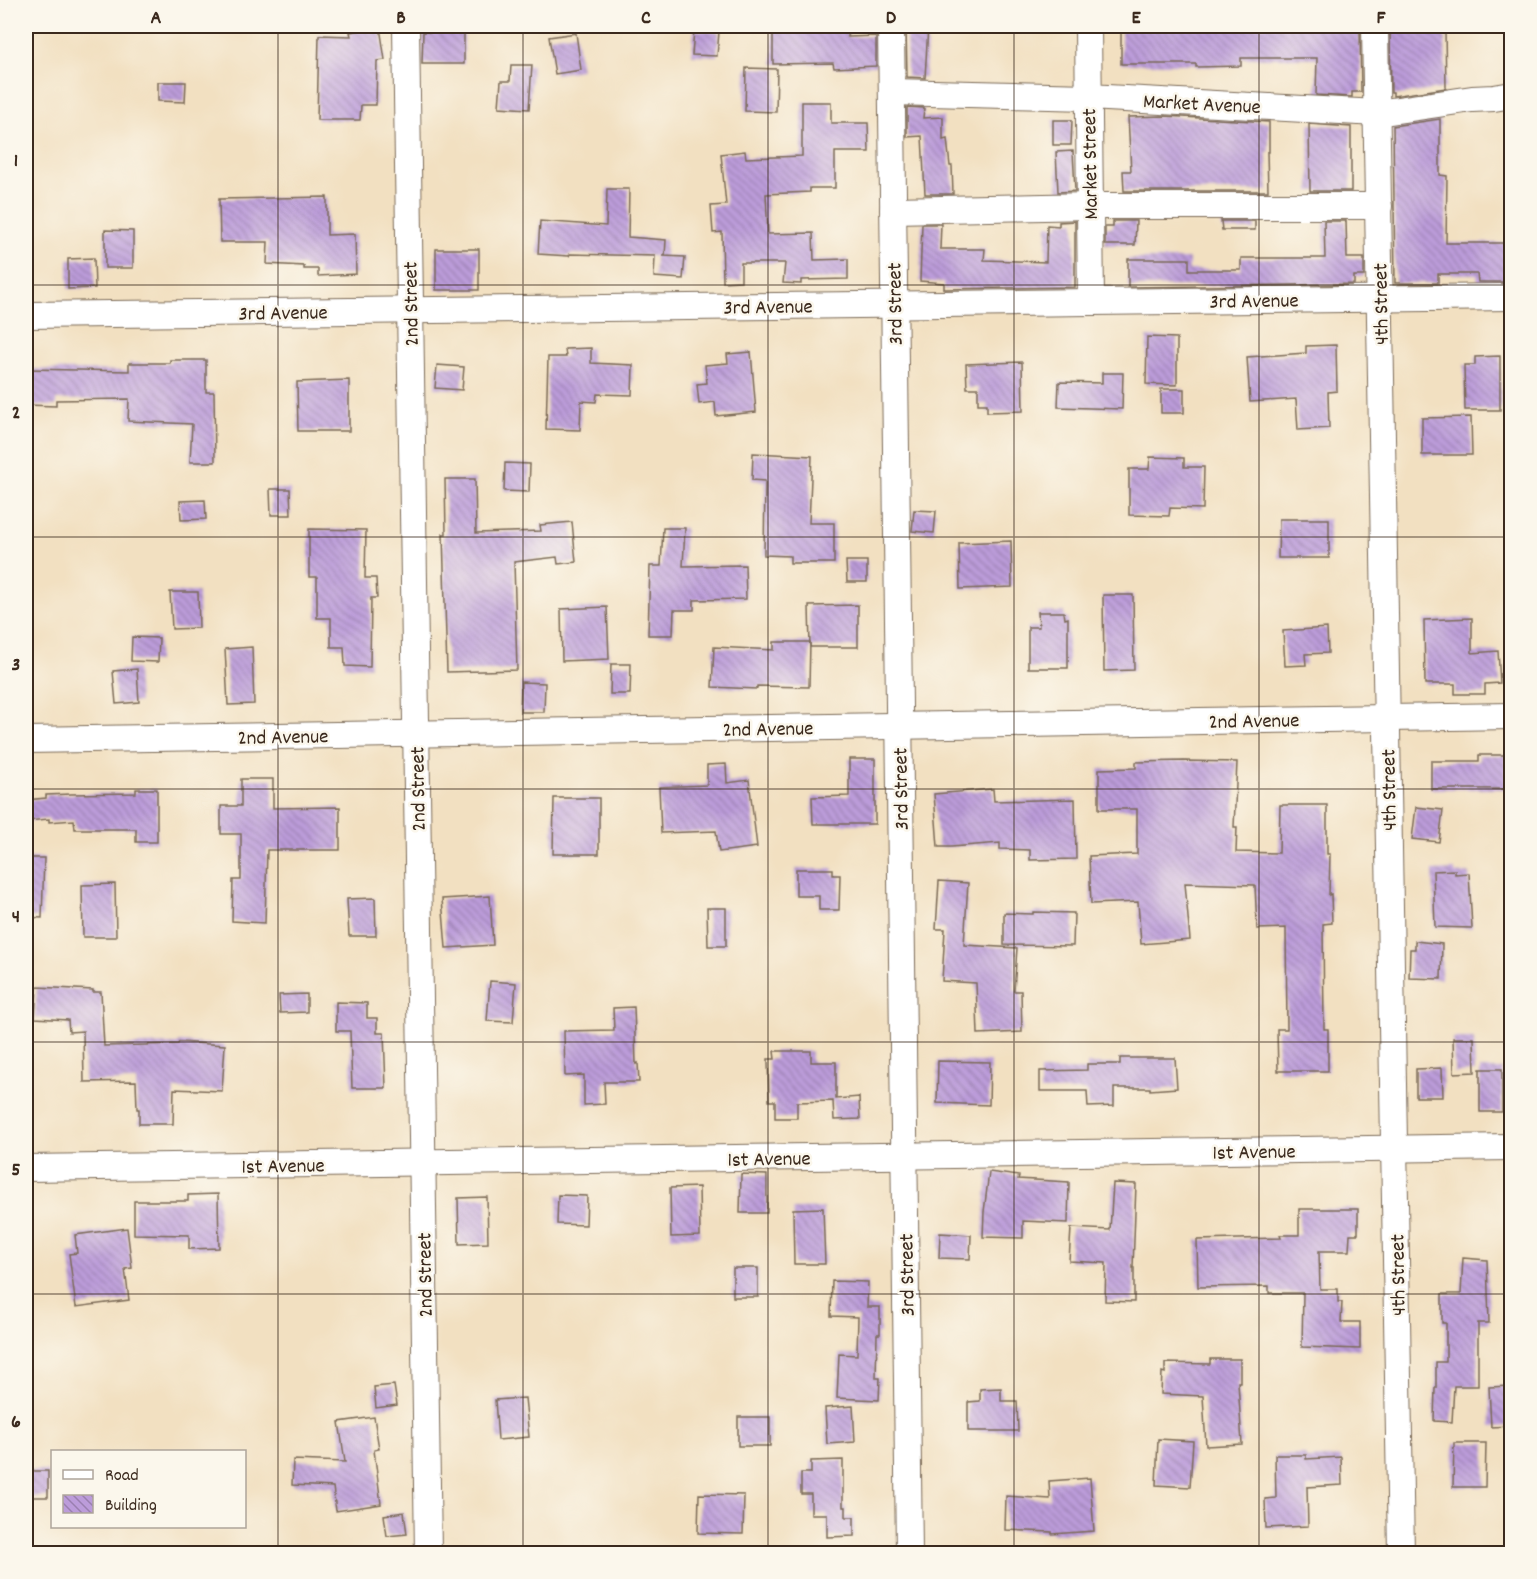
<svg xmlns="http://www.w3.org/2000/svg" width="1537" height="1579" font-family="Dekko,sans-serif">
<defs>
<pattern id="building-back-hatch" width="6" height="6" patternUnits="userSpaceOnUse" patternTransform="scale(1.5)"><rect width="6" height="6" fill="#bc9cda"/><path d="M-1 5l2 2M0 0l6 6M5-1l2 2" fill="none" stroke="#9a7fb0"/></pattern>
</defs>
<rect width="100%" height="100%" fill="#fbf7ec"/>
<filter id="ink" filterUnits="userSpaceOnUse"><feTurbulence type="fractalNoise" baseFrequency=".0167" numOctaves="2"/><feDisplacementMap in="SourceGraphic" scale="12" xChannelSelector="R" yChannelSelector="G"/><feConvolveMatrix kernelMatrix="1 2 1 2 8 2 1 2 1" color-interpolation-filters="sRGB"/></filter>
<filter id="wash" filterUnits="userSpaceOnUse"><feTurbulence type="fractalNoise" baseFrequency=".008" numOctaves="4" result="noise"/><feDisplacementMap in="SourceGraphic" scale="24" xChannelSelector="R" yChannelSelector="G"/><feGaussianBlur stdDeviation="1.35" result="paint"/><feColorMatrix in="noise" values="0 0 0 0 0 0 0 0 0 0 0 0 0 0 0 0 0 1.4 0 .05"/><feComposite in="paint" operator="in"/></filter>
<g filter="url(#wash)">
<rect width="100%" height="100%" fill="#f2e0c1"/>
<g id="blocks">
<g fill="url(#building-back-hatch)">
<path d="M438 26H464V64H422L423 32H437Z"/>
<path d="M906 26H928L925 78 907 77Z"/>
<path d="M1121 26H1352V29H1360L1361 92H1352V97L1316 95 1317 58H1241V66L1196 67V64H1121Z"/>
<path d="M380 27 385 60 377 61 376 105H361L360 120H317L319 35 351 36 350 32Z"/>
<path d="M848 28V37L876 36V66L834 68 833 63 773 64V29Z"/>
<path d="M1442 28 1443 32 1445 31 1446 88 1393 96V92H1391L1390 29Z"/>
<path d="M694 30 719 32 717 56 692 55Z"/>
<path d="M576 33 581 70 555 74 549 37Z"/>
<path d="M511 65H532L529 109 499 107 501 81H510Z"/>
<path d="M746 68 777 69 776 112 745 111Z"/>
<path d="M158 82H186L185 102 158 101Z"/>
<path d="M802 102H831V123H868L869 152H835V188H810V192L766 194 768 234 813 233 814 260 848 259V279L801 280V284L783 283 785 263H741V281L723 282 722 232 713 233 711 206 726 205 721 154 745 151 746 158 802 156Z"/>
<path d="M907 107 924 108 923 118 943 117V140L947 139 950 166H952L953 194H925L922 136 907 137Z"/>
<path d="M1165 116 1269 122V152H1267L1268 191H1124L1123 171H1131L1128 117Z"/>
<path d="M1440 119V175L1447 176 1446 243H1512V282H1478L1477 274H1438V283H1395L1393 126Z"/>
<path d="M1053 120H1072L1071 145H1053Z"/>
<path d="M1309 124 1351 127V191H1310Z"/>
<path d="M1073 151 1075 191 1058 192 1056 152Z"/>
<path d="M607 189H629L628 237 666 240 665 256H663L685 257 683 279 654 277 655 256 570 254 569 256 538 254 540 221 606 226Z"/>
<path d="M327 197V235L355 234 356 274 318 276V269H304V266L267 264 268 242H220L219 199Z"/>
<path d="M1075 221V287L944 289V283L920 281 922 224H941L940 249H985L984 260 1046 262 1047 225 1059 226V222Z"/>
<path d="M1113 221H1136L1135 245H1105V227H1113Z"/>
<path d="M1221 221H1255V230H1222Z"/>
<path d="M1324 221H1346L1347 258H1364V276H1354V284L1128 287V259H1189V270H1241V258H1325Z"/>
<path d="M105 230 133 231V268H105Z"/>
<rect x="436" y="249" width="43" height="41"/>
<path d="M94 258 95 288 68 289V259Z"/>
<path d="M1147 337 1177 338V385L1146 384Z"/>
<path d="M1336 345 1337 391 1328 392 1329 428 1298 430 1296 399 1250 402 1247 357 1306 353V346Z"/>
<path d="M591 348V363L633 365 632 395 597 394 596 402 581 401 580 430 546 429 548 357H566L565 349Z"/>
<path d="M751 352 756 412 716 416 715 402 699 404 697 384 707 383 705 365 728 363 727 354Z"/>
<path d="M1500 356V410H1465L1464 365H1475V357Z"/>
<path d="M170 360H206V392H214L215 462H190L192 424 128 421 129 399 56 400V406L26 405V369L129 371V363H170Z"/>
<path d="M1022 362 1023 411 987 412V404H978V388H967L966 364Z"/>
<path d="M437 365 464 367 462 390 435 388Z"/>
<path d="M1102 373H1123L1122 409 1058 407 1059 382 1102 383Z"/>
<path d="M349 380V431H298L297 382Z"/>
<rect x="1161" y="389" width="23" height="24"/>
<path d="M1471 417 1472 455H1422V418Z"/>
<path d="M753 453 812 456 809 523H834V563H790V556L764 555 765 481 752 480Z"/>
<path d="M1150 457 1184 458V467H1204L1203 509 1170 508 1169 516 1129 515V469H1149Z"/>
<path d="M505 463 530 464 529 492 504 491Z"/>
<path d="M445 479H475L476 533 541 531 540 525 572 522 576 562 558 564 557 557 514 562 517 670 447 672 443 534H446Z"/>
<path d="M270 489H290L291 515H271Z"/>
<path d="M205 500 206 519 181 520 180 501Z"/>
<path d="M914 510 936 511 934 533 912 531Z"/>
<path d="M1279 519H1329V558H1278Z"/>
<path d="M663 528H685L683 566 745 565 746 599 694 600V610H674L673 635H648L650 566H661Z"/>
<path d="M309 529 366 530 365 578H376L377 598H371L370 667 345 666 344 647H331V618H317V577H309Z"/>
<path d="M1011 541 1012 587 960 589 959 543Z"/>
<path d="M846 561H867V582H847Z"/>
<path d="M170 592H198L199 628 172 629Z"/>
<path d="M1103 595H1133L1134 670 1104 671Z"/>
<path d="M858 605V647H810L809 606Z"/>
<path d="M607 607 609 659 562 661 561 609Z"/>
<path d="M1038 612H1064L1065 619 1068 618V668H1028V627H1039Z"/>
<path d="M1472 618V653L1498 651 1500 683 1485 684V694H1455V684H1425L1424 620Z"/>
<path d="M1327 628 1328 653 1305 654 1306 665 1285 666 1283 631Z"/>
<path d="M132 637 159 638 158 662 131 661Z"/>
<path d="M774 642H810L809 687 757 686V689L712 687 714 647 774 650Z"/>
<path d="M252 647 254 704 228 705 225 649Z"/>
<path d="M611 664H631L630 694H610Z"/>
<path d="M137 669 139 702 116 704 113 671Z"/>
<path d="M521 682 545 683 544 712H520Z"/>
<path d="M1479 755H1506V789H1431V761H1479Z"/>
<path d="M849 759H875V824H813L812 797 849 796Z"/>
<path d="M1184 761 1237 762 1234 827H1237L1236 852 1279 853 1280 805H1327V854H1330L1329 895 1331 894 1332 923 1323 924 1324 1029H1328V1071H1278L1277 1029H1287L1286 928 1257 929 1255 885 1185 883 1190 940 1141 944 1138 902 1091 904 1089 856 1137 854V809H1099V769L1136 768V762Z"/>
<path d="M726 764 727 783 749 780 757 847 719 852 716 831 661 833 659 787 707 785V765Z"/>
<path d="M241 779H273V808L340 807V850H267L265 923 232 921 233 880H241V834H221V806H241Z"/>
<path d="M136 789H157V842H136V829H75L74 820 49 822V819L27 821 26 800 46 798V795L71 794 136 793Z"/>
<path d="M993 789 994 801 1075 799 1076 859 1030 860V850L1000 849V843L951 847H938L934 794Z"/>
<path d="M554 798H599V854H553Z"/>
<path d="M1416 807 1443 810 1439 842 1412 839Z"/>
<path d="M26 858H44L42 918 26 917Z"/>
<path d="M796 869H833V875H840L839 910H819V896H796Z"/>
<path d="M1455 870V874L1469 873 1472 928 1435 927 1433 871Z"/>
<path d="M939 881 968 883 964 945 1017 948 1014 991H1021L1022 1032 978 1034 976 983 942 981 945 929H936Z"/>
<path d="M115 884 116 937H83L82 885Z"/>
<path d="M490 896 493 945 446 948 442 899Z"/>
<path d="M375 898 376 936H349L347 899Z"/>
<path d="M707 908H726V946H708Z"/>
<path d="M1033 912 1074 913 1073 946 1004 945V913L1033 914Z"/>
<path d="M1415 941 1442 944 1441 979 1409 978 1410 949H1415Z"/>
<path d="M490 981 516 983 513 1022 487 1021Z"/>
<path d="M37 987 93 990V992H101L104 1046 178 1044 179 1042 225 1045 222 1091 174 1089 173 1124H139V1109H137L136 1081 84 1082 83 1031 69 1032 68 1020 35 1018Z"/>
<path d="M307 994V1012L280 1013 279 995Z"/>
<path d="M336 1002 367 1003V1018H377V1033H384L386 1088H352L350 1031H336Z"/>
<path d="M634 1007 636 1064 638 1063 639 1082H604L605 1104 584 1105V1075L565 1076 564 1031 614 1030 613 1008Z"/>
<path d="M1453 1038H1474L1475 1072 1454 1073Z"/>
<path d="M774 1051H811V1062H836V1099L859 1097 860 1119 834 1120 833 1101 797 1102V1118H775V1101H769L768 1059H775Z"/>
<path d="M1120 1058H1175L1177 1088 1150 1090V1088H1114V1106L1088 1107 1087 1091H1040V1071L1087 1070V1064H1120Z"/>
<path d="M938 1061 990 1062 989 1105 937 1103Z"/>
<path d="M1442 1068 1443 1097H1416V1069Z"/>
<rect x="1480" y="1069" width="22" height="43"/>
<path d="M989 1172 1019 1176 1018 1179 1069 1182 1068 1223 1023 1221V1238L983 1237 984 1212Z"/>
<path d="M741 1174 767 1175V1213H740Z"/>
<path d="M1113 1183 1136 1184 1133 1268H1134V1302L1105 1301 1106 1263 1069 1261 1071 1228 1110 1230Z"/>
<path d="M699 1187 700 1236 671 1237 670 1188Z"/>
<path d="M218 1194 219 1248 189 1249V1235L134 1234V1201H188V1195Z"/>
<path d="M558 1195 587 1196 586 1225 557 1224Z"/>
<path d="M487 1197 488 1243 459 1244 458 1198Z"/>
<path d="M823 1208 825 1264H794L793 1209Z"/>
<path d="M1299 1209H1358V1234H1350L1349 1251H1319L1320 1289H1338V1302H1342L1341 1322H1360V1349L1302 1347 1303 1293H1269V1286L1198 1287 1197 1240 1281 1238 1280 1235H1299Z"/>
<path d="M127 1228 132 1268 125 1269 129 1300 76 1307 69 1254 77 1253 75 1235Z"/>
<path d="M940 1233 971 1235 970 1259 939 1258Z"/>
<path d="M1463 1258 1487 1260 1489 1323H1478V1386H1454L1452 1422 1434 1421 1435 1388H1436V1362H1446V1323H1442V1294H1461Z"/>
<rect x="733" y="1268" width="25" height="29"/>
<path d="M832 1281 868 1282 867 1307H880V1334H877L876 1378H880L879 1400 837 1398 839 1354 857 1355 858 1317 831 1316Z"/>
<path d="M1210 1359H1240V1382H1238L1242 1444 1206 1446 1203 1396 1161 1394 1162 1372 1165 1373V1363L1210 1364Z"/>
<path d="M394 1385 397 1405 376 1408 374 1387Z"/>
<path d="M1511 1386 1512 1426 1491 1427 1489 1387Z"/>
<path d="M1001 1388V1401H1017L1018 1431H968V1402L980 1401V1389Z"/>
<path d="M525 1398 529 1437 498 1440 495 1400Z"/>
<path d="M853 1406 855 1442 827 1444 825 1408Z"/>
<path d="M374 1417 379 1449 374 1450 381 1504 336 1511 333 1487 292 1485 293 1460 345 1462 339 1422Z"/>
<rect x="738" y="1417" width="32" height="29"/>
<path d="M1158 1439 1193 1441 1190 1487 1156 1485Z"/>
<path d="M1454 1443H1486L1485 1487H1453Z"/>
<path d="M1275 1455H1306V1459L1341 1457 1342 1485 1307 1487 1308 1526 1266 1528 1265 1499 1276 1498Z"/>
<path d="M843 1460V1507H846V1517H854V1536L827 1537V1514H811V1494H801V1473H811V1461Z"/>
<rect x="26" y="1471" width="22" height="26"/>
<path d="M1090 1478 1094 1531 1052 1534V1532L1005 1530 1006 1496 1050 1499 1049 1481Z"/>
<path d="M699 1494 744 1495 743 1534 698 1533Z"/>
<path d="M404 1512 407 1534 387 1536 384 1515Z"/>
</g>
</g>
</g>
<g filter="url(#ink)">
<use href="#blocks" fill-opacity="0" stroke="#7b6a57" stroke-width="1.5"/>
<g fill="none" stroke-linecap="round" stroke-linejoin="round">
<defs>
<g id="minor">
<path d="M406 26 428 1554"/>
<path d="M891 26 909 1554"/>
<path d="M1088 26 1091 302"/>
<path d="M1375 26 1401 1554"/>
<path d="M892 92 1089 97 1377 113 1472 99 1494 98 1512 95"/>
<path d="M893 210 1090 206H1379"/>
<path d="M26 315 1512 297"/>
<path d="M26 740 1512 716"/>
<path d="M26 1168 1512 1147"/>
</g>
</defs>
<use href="#minor" stroke="#7b6a57" stroke-width="28"/>
<use href="#minor" stroke="#fff" stroke-width="26"/>
</g>
</g>
<path fill="none" stroke="#3b2a1e" stroke-width="1.5" stroke-opacity="0.55" d="M278 26V1554M523 26V1554M768 26V1554M1014 26V1554M1259 26V1554M26 285H1512M26 537H1512M26 789H1512M26 1042H1512M26 1294H1512"/>
<g text-anchor="middle" stroke-width="5" stroke-linejoin="round" paint-order="stroke">
<g font-size="21" fill="#3b2a1e" stroke="#fbf7ec">
<text transform="translate(1202 103) rotate(3)" y="7">Market Avenue</text>
<text transform="translate(1089 164) rotate(-91)" y="7">Market Street</text>
<text transform="translate(1254 300) rotate(-1)" y="7">3rd Avenue</text>
<text transform="translate(410 304) rotate(-91)" y="7">2nd Street</text>
<text transform="translate(894 304) rotate(-91)" y="7">3rd Street</text>
<text transform="translate(1380 304) rotate(-91)" y="7">4th Street</text>
<text transform="translate(768 306) rotate(-1)" y="7">3rd Avenue</text>
<text transform="translate(283 312) rotate(-1)" y="7">3rd Avenue</text>
<text transform="translate(1254 720) rotate(-1)" y="7">2nd Avenue</text>
<text transform="translate(768 728) rotate(-1)" y="7">2nd Avenue</text>
<text transform="translate(283 736) rotate(-1)" y="7">2nd Avenue</text>
<text transform="translate(417 789) rotate(-91)" y="7">2nd Street</text>
<text transform="translate(900 789) rotate(-91)" y="7">3rd Street</text>
<text transform="translate(1388 790) rotate(-91)" y="7">4th Street</text>
<text transform="translate(1254 1151) rotate(-1)" y="7">1st Avenue</text>
<text transform="translate(769 1158) rotate(-1)" y="7">1st Avenue</text>
<text transform="translate(283 1165) rotate(-1)" y="7">1st Avenue</text>
<text transform="translate(424 1275) rotate(-91)" y="7">2nd Street</text>
<text transform="translate(906 1275) rotate(-91)" y="7">3rd Street</text>
<text transform="translate(1397 1275) rotate(-91)" y="7">4th Street</text>
</g>
</g>
<rect width="1537" height="1579" fill="none" stroke="#fbf7ec" stroke-width="66"/>
<rect x="51" y="1450" width="195" height="78" fill="#fbf7ec" stroke="#aea59a" stroke-width="1.5"/>
<rect x="63" y="1470" width="30" height="9" fill="#ffffff" stroke="#aea59a" stroke-width="1.5"/>
<text x="105" y="1480" font-size="18" fill="#3b2a1e">Road</text>
<rect x="63" y="1495" width="30" height="18" fill="url(#building-back-hatch)" stroke="#aea59a" stroke-width="1.5"/>
<text x="105" y="1510" font-size="18" fill="#3b2a1e">Building</text>
<rect x="33" y="33" width="1471" height="1513" fill="none" stroke="#3b2a1e" stroke-width="2"/>
<g font-size="20" text-anchor="middle" font-weight="bold" fill="#3b2a1e">
<text x="156" y="23">A</text>
<text x="401" y="23">B</text>
<text x="646" y="23">C</text>
<text x="891" y="23">D</text>
<text x="1136" y="23">E</text>
<text x="1381" y="23">F</text>
<text x="16" y="166">1</text>
<text x="16" y="418">2</text>
<text x="16" y="670">3</text>
<text x="16" y="922">4</text>
<text x="16" y="1175">5</text>
<text x="16" y="1427">6</text>
</g>
</svg>
